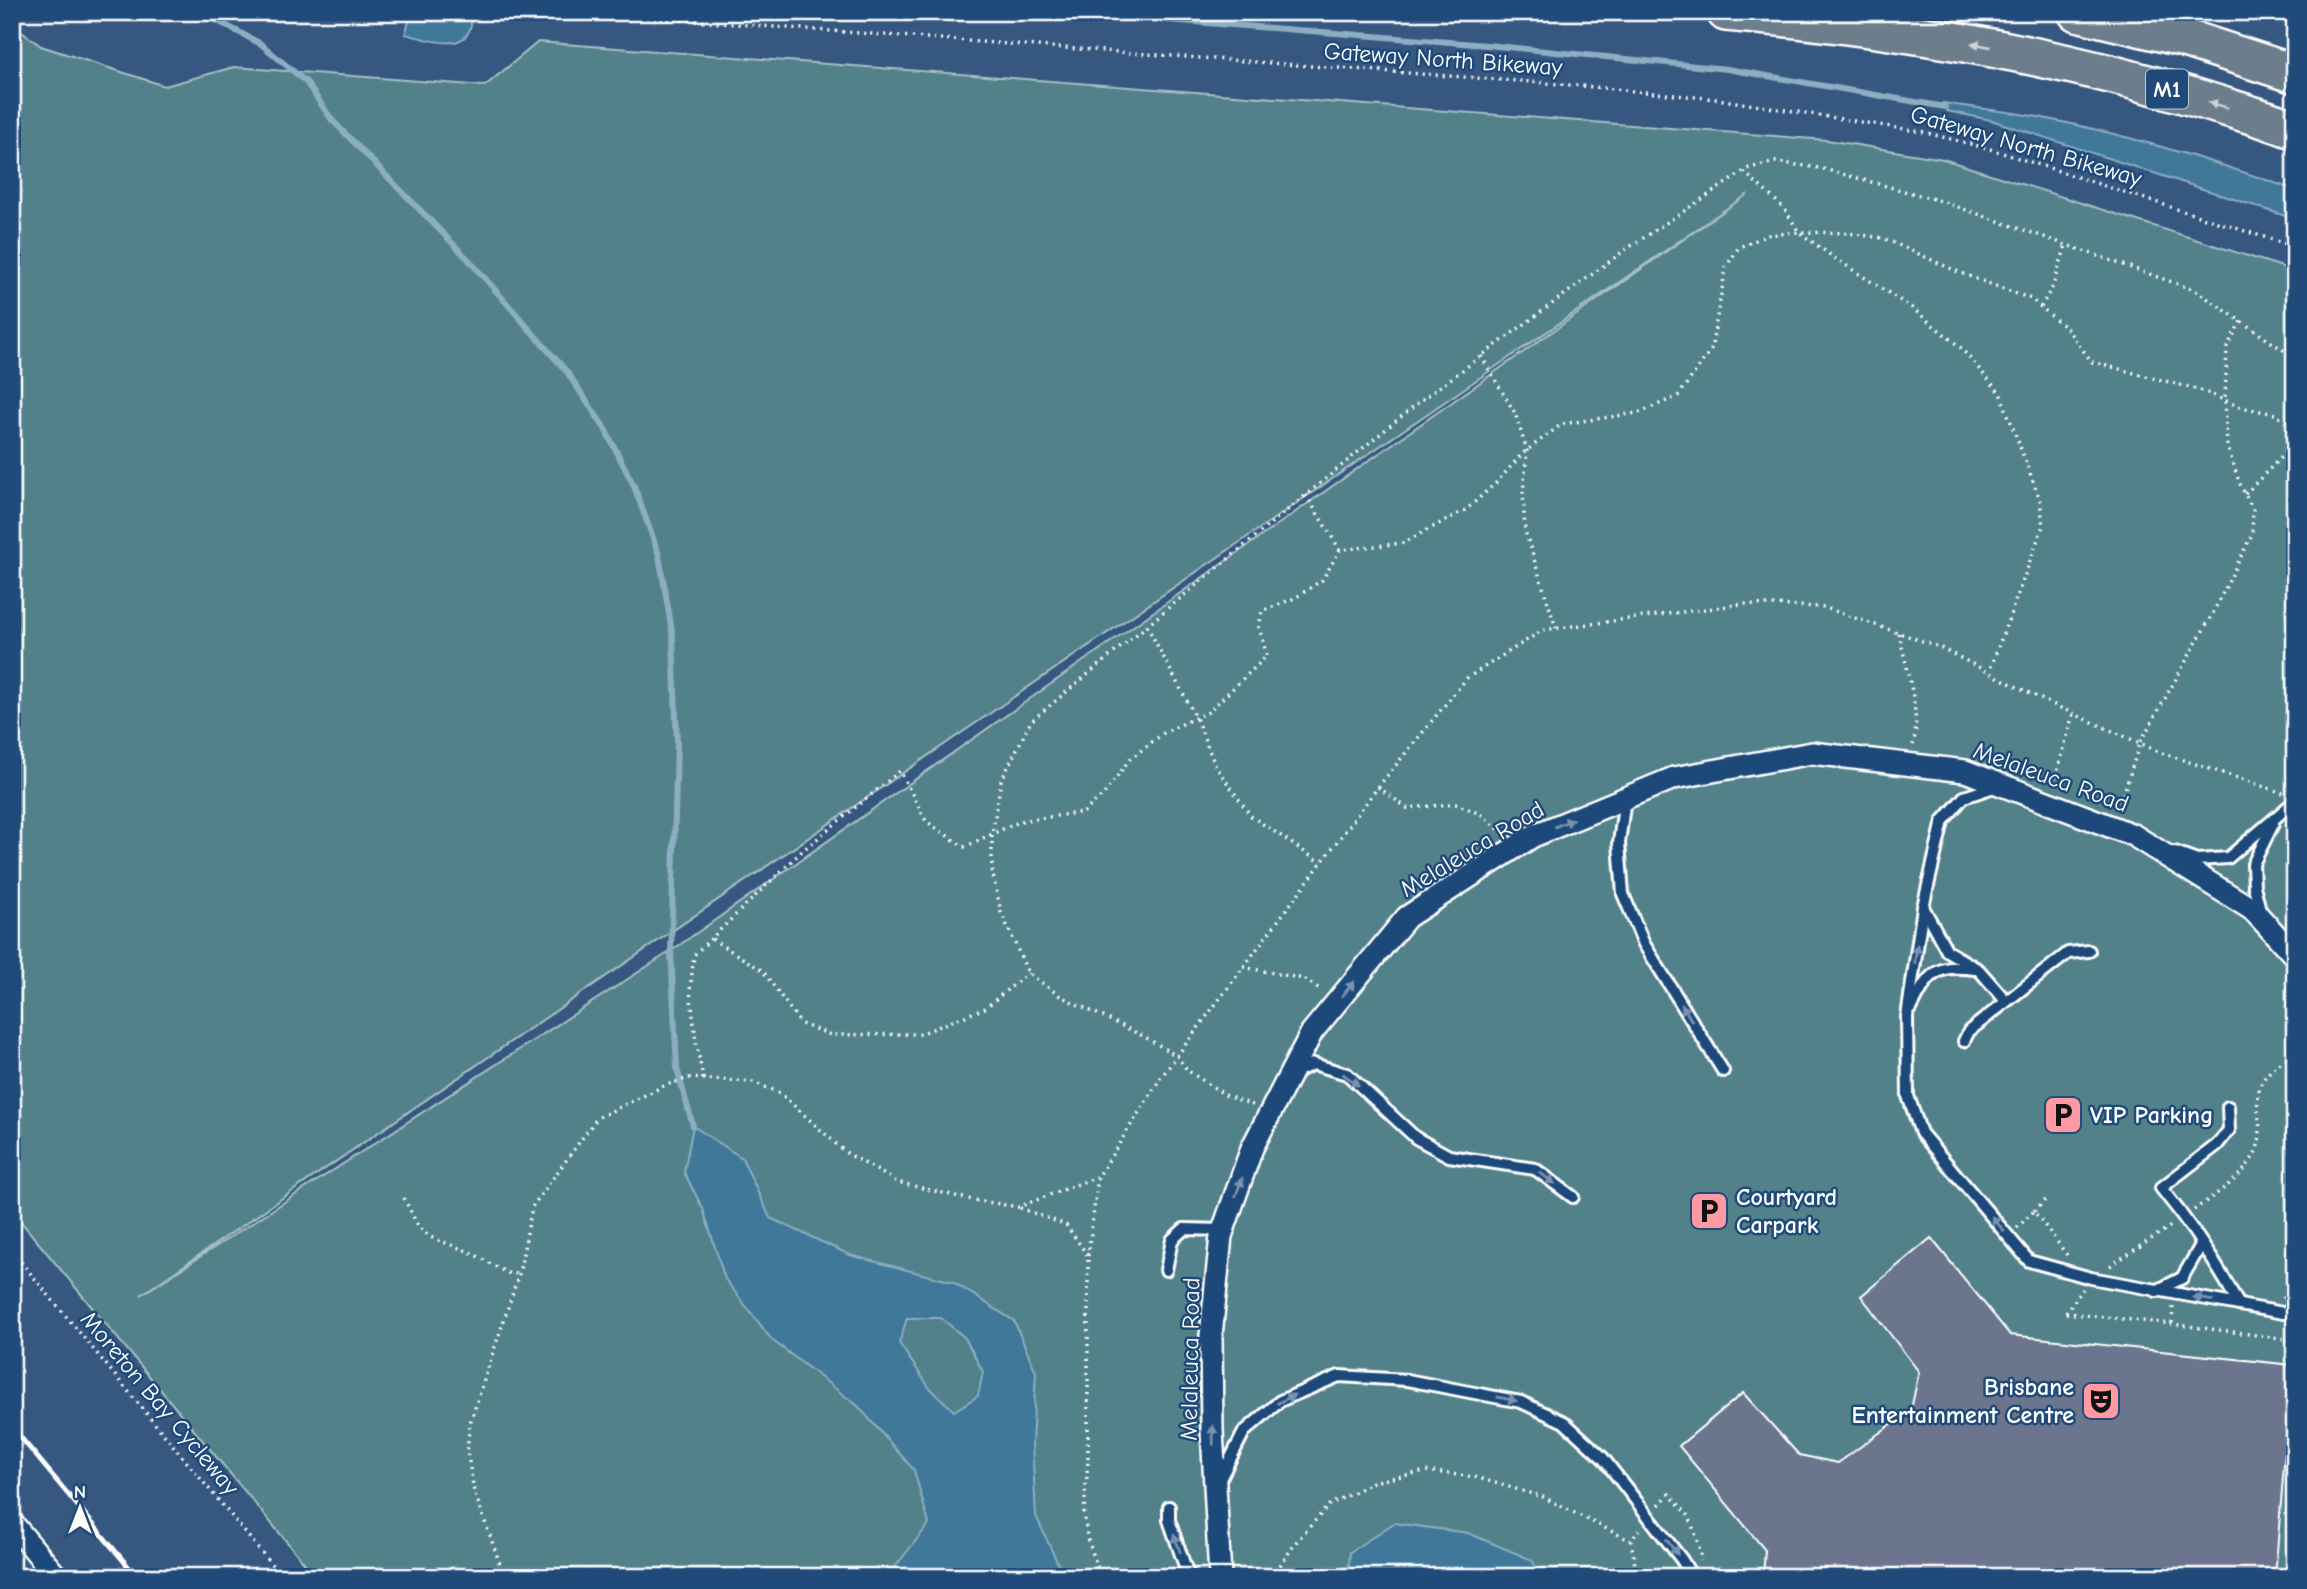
<svg xmlns="http://www.w3.org/2000/svg" width="2307" height="1589" font-family="'Comic Neue',sans-serif">
<rect width="100%" height="100%" fill="#365780"/>
<filter id="ink" filterUnits="userSpaceOnUse"><feTurbulence type="fractalNoise" baseFrequency=".0143" numOctaves="2"/><feDisplacementMap in="SourceGraphic" scale="14" xChannelSelector="R" yChannelSelector="G"/><feConvolveMatrix kernelMatrix="1 2 1 2 8 2 1 2 1" color-interpolation-filters="sRGB"/></filter>
<g filter="url(#ink)">
<path fill="#52818a" stroke="#a8c0c4" stroke-width="2" fill-rule="evenodd" d="M12 25 41 46 165 86 234 67 485 86 538 42 1827 140 1943 159 2295 271V1577H316L12 1211ZM1748 194 671 951 141 1295Z"/>
<g fill="#3f789a" stroke="#8caec2" stroke-width="2" fill-rule="evenodd">
<path d="M412 12H466L472 15C472 57 432 40 405 34Z"/>
<path d="M1943 103C1974 108 2007 111 2038 117 2126 134 2211 160 2295 190V219L1991 120 1947 111Z"/>
<path d="M693 1126 742 1158 770 1218 850 1255 953 1282 1014 1321 1036 1372 1032 1443 1036 1516 1064 1577H864L895 1567 929 1524 914 1470 858 1406 772 1340 725 1279 703 1209 684 1172ZM941 1318 965 1338 983 1372 978 1396 954 1411 929 1387 899 1343 907 1318Z"/>
<path d="M1394 1523 1468 1533 1532 1560 1541 1577H1348L1350 1552Z"/>
</g>
<g fill="none" stroke-linecap="round" stroke-linejoin="round">
<g stroke="#8caec2" stroke-width="6">
<path d="M201 12 261 44 306 82 332 120 468 259 567 372 604 427 634 486 659 555 673 637 677 744 671 951 677 1069 693 1126"/>
<path d="M1066 12 1487 45 1727 69 1945 107"/>
<path d="M472 15 483 12"/>
</g>
</g>
<path fill="#6c748e" stroke="#fff" stroke-width="2" d="M1931 1238 2010 1335 2292 1365 2275 1577H1763L1765 1550 1679 1446 1743 1393 1799 1455 1838 1463 1911 1410 1919 1372 1861 1296Z"/>
<g fill="none" stroke-linecap="round" stroke-linejoin="round">
<defs>
<g id="service">
<path d="M1997 786 1964 797 1943 821 1923 907 1907 1017 1908 1096 1921 1133 2029 1261 2091 1278 2283 1313 2295 1312"/>
<path d="M1625 798 1619 843 1623 894 1644 944 1723 1071"/>
<path d="M2175 852 2197 860 2228 858 2295 801"/>
<path d="M1923 907 1947 951 1979 970 2006 1001"/>
<path d="M2261 914 2254 886 2253 864 2273 824"/>
<path d="M1911 1009C1929 973 1935 964 1975 969"/>
<path d="M1964 1041 1969 1031 2068 953 2089 951"/>
<path d="M1292 1074 1313 1064 1347 1074 1416 1138 1449 1156 1535 1169 1573 1197"/>
<path d="M2228 1107 2229 1130 2217 1145 2161 1188C2191 1225 2217 1264 2239 1305"/>
<path d="M1166 1270 1172 1240 1184 1229 1223 1230"/>
<path d="M2156 1291 2182 1278 2201 1245"/>
<path d="M1218 1483 1244 1432 1280 1401 1339 1376 1407 1380 1521 1402 1564 1422 1603 1458 1682 1560 1692 1577"/>
<path d="M1169 1507V1520L1188 1575 1192 1577"/>
</g>
<g id="minor">
<path d="M12 1523 57 1577"/>
<path d="M1220 1577 1212 1430 1211 1336 1221 1236 1252 1148 1312 1032 1407 917 1533 836 1674 778 1812 753 1965 771 2133 835 2253 910 2295 956"/>
</g>
<g id="motorway">
<path d="M1726 12C1888 26 2048 52 2203 100 2234 110 2265 118 2295 130"/>
<path d="M2077 12 2181 37 2295 74"/>
</g>
</defs>
<use href="#service" stroke="#fff" stroke-width="16"/>
<use href="#minor" stroke="#fff" stroke-width="26"/>
<use href="#motorway" stroke="#fff" stroke-width="42"/>
<g stroke="#fff" stroke-width="3.5" stroke-dasharray="2 5" stroke-linecap="butt">
<path d="M570 12 1572 85 1717 99 1923 132 1990 149 2295 247"/>
<path d="M1744 172 1784 208 1799 232 1833 257 1912 308 1960 347 2000 393 2040 500 2043 526 1989 672"/>
<path d="M2041 307 2053 286 2066 245"/>
<path d="M1481 356 1515 413 1527 451 1523 493 1525 531 1556 628"/>
<path d="M2245 494 2295 443"/>
<path d="M1306 495 1340 550"/>
<path d="M1147 626 1196 718 1216 767 1251 816 1321 863"/>
<path d="M1899 633C1905 664 1922 714 1913 745"/>
<path d="M2054 784 2073 714"/>
<path d="M1378 787 1407 808 1457 804 1482 815 1503 833"/>
<path d="M2119 808 2140 743 2213 613 2252 534 2253 510 2240 484 2227 446 2225 400 2227 347 2241 321"/>
<path d="M712 939 763 971 801 1024 831 1035 920 1034 985 1008 1028 973"/>
<path d="M1243 967 1304 979 1321 990"/>
<path d="M703 1079 696 1041 690 990 694 955 802 851 900 771 926 821 964 847 992 834 1001 781 1031 721 1419 402 1625 250 1749 168 1776 162 1820 168 1941 201 2195 290 2295 358"/>
<path d="M1253 1105 1227 1096 1188 1071 1177 1056 1143 1036 1060 996 1028 973 1001 912 992 870V834L1021 821 1084 812 1104 794 1130 759 1165 732 1208 712 1267 656 1259 627 1262 611 1295 598 1322 580 1340 550 1403 543 1467 509 1498 481 1522 454 1562 424 1638 413 1678 396 1711 350 1726 267 1739 247 1768 235 1799 232 1847 233 1883 238 1963 274 2031 299 2067 329 2092 362 2200 390 2241 407 2275 414 2295 429"/>
<path d="M404 1198 418 1226 430 1237 470 1252 507 1273 519 1274"/>
<path d="M1020 1208 1066 1225 1088 1256V1461L1084 1512 1087 1537 1101 1577"/>
<path d="M2194 1210C2218 1192 2249 1175 2258 1145 2261 1135 2260 1124 2258 1113 2255 1080 2268 1069 2295 1055"/>
<path d="M2034 1211 2047 1199"/>
<path d="M2017 1228 2034 1211 2067 1255"/>
<path d="M12 1251 282 1577"/>
<path d="M1088 1256 1098 1177 1162 1076 1378 787 1467 678 1543 630 1744 604 1823 607 1937 646 2045 701 2162 753 2283 793"/>
<path d="M2110 1266 2174 1224"/>
<path d="M2283 1299 2295 1283"/>
<path d="M2066 1313 2083 1289"/>
<path d="M2066 1313 2172 1324 2295 1340"/>
<path d="M2172 1323 2173 1307"/>
<path d="M2293 1353 2295 1356"/>
<path d="M1659 1505 1669 1494 1689 1516 1699 1545 1701 1561"/>
<path d="M502 1577 499 1561 474 1491 467 1450 470 1423 519 1274 532 1207 597 1118 666 1085 689 1078 753 1082 780 1093 845 1152 897 1182 968 1199 1018 1207 1097 1177"/>
<path d="M1272 1577 1297 1541 1329 1505 1373 1482 1426 1471 1475 1477 1543 1497 1631 1541"/>
<path d="M1637 1577 1631 1541 1639 1530"/>
</g>
<use href="#service" stroke="#1f4a7a" stroke-width="10"/>
<use href="#minor" stroke="#1f4a7a" stroke-width="21"/>
<use href="#motorway" stroke="#6c7d8b" stroke-width="37"/>
<path stroke="#fff" stroke-width="5" d="M12 1427 137 1577"/>
</g>
<defs><path id="oneway-solid" d="M-6-.8H1V-3.2L6.5 0L1 3.2V.8H-6Z" transform="scale(1.75)"/></defs>
<g fill="#ccd2d6">
<use href="#oneway-solid" transform="translate(1981 45) rotate(-169)"/>
<use href="#oneway-solid" transform="translate(2218 105) rotate(-163)"/>
</g>
<g fill="#7992af">
<use href="#oneway-solid" transform="translate(1564 823) rotate(-23)"/>
<use href="#oneway-solid" transform="translate(1916 954) rotate(-82)"/>
<use href="#oneway-solid" transform="translate(1348 989) rotate(-50)"/>
<use href="#oneway-solid" transform="translate(1687 1013) rotate(-122)"/>
<use href="#oneway-solid" transform="translate(1351 1080) rotate(37)"/>
<use href="#oneway-solid" transform="translate(1547 1178) rotate(37)"/>
<use href="#oneway-solid" transform="translate(1239 1187) rotate(-70)"/>
<use href="#oneway-solid" transform="translate(1998 1224) rotate(-130)"/>
<use href="#oneway-solid" transform="translate(2203 1299) rotate(-170)"/>
<use href="#oneway-solid" transform="translate(1286 1399) rotate(-27)"/>
<use href="#oneway-solid" transform="translate(1507 1399) rotate(11)"/>
<use href="#oneway-solid" transform="translate(1213 1435) rotate(-92)"/>
<use href="#oneway-solid" transform="translate(1177 1543) rotate(-110)"/>
<use href="#oneway-solid" transform="translate(1672 1547) rotate(53)"/>
</g>
</g>
<defs>
<symbol id="parking-square" viewBox="-11 -11 22 22"><rect x="-9" y="-9" width="18" height="18" rx="4" fill="#ff9aa2" stroke="#1f4a7a"/><path d="M-3.5-5.5H1a3.5 3.5 0 0 1 0 7H-1V5.5H-3.5ZM-1-3.4V-.6H.8a1.4 1.4 0 0 0 0-2.8Z" fill="#111"/></symbol>
<symbol id="theatre-square" viewBox="-11 -11 22 22"><rect x="-9" y="-9" width="18" height="18" rx="4" fill="#ff9aa2" stroke="#1f4a7a"/><path d="M-5-5.5Q0-4 5-5.5V0Q5 5 0 6Q-5 5-5 0ZM-3.3-2.5H-1v1.5H-3.3ZM1-2.5H3.3v1.5H1ZM-2.8 1Q0 5.5 2.8 1Z" fill="#111"/></symbol>
</defs>
<g fill-rule="evenodd">
<use href="#parking-square" x="2041" y="1093" width="44" height="44"/>
<use href="#parking-square" x="1687" y="1189" width="44" height="44"/>
<use href="#theatre-square" x="2079" y="1379" width="44" height="44"/>
</g>
<g text-anchor="middle" stroke-width="5" stroke-linejoin="round" paint-order="stroke">
<rect fill="#1f4a7a" stroke="#bcc9d7" stroke-width="2" x="2146" y="69.5" width="42" height="39" rx="5"/>
<g font-size="23" font-weight="bold" fill="#fff">
<text x="2167" y="97">M1</text>
</g>
<g font-size="24" fill="#fff" stroke="#1f4a7a">
<text transform="translate(1443 59) rotate(4)" y="8">Gateway North Bikeway</text>
<text transform="translate(2026 146) rotate(16)" y="8">Gateway North Bikeway</text>
<text transform="translate(2051 777) rotate(20)" y="8">Melaleuca Road</text>
<text transform="translate(1472 849) rotate(-31)" y="8">Melaleuca Road</text>
<text transform="translate(1190 1359) rotate(-89)" y="8">Melaleuca Road</text>
<text transform="translate(160 1403) rotate(50)" y="8">Moreton Bay Cycleway</text>
</g>
<g font-size="24" font-weight="bold" fill="#fff" stroke="#1f4a7a" text-anchor="start">
<text x="2090" y="1123">VIP Parking</text>
<text x="1736" y="1205">Courtyard<tspan x="1736" dy="28">Carpark</tspan></text>
<text x="2074" y="1395" text-anchor="end">Brisbane<tspan x="2074" dy="28">Entertainment Centre</tspan></text>
</g>
</g>
<rect width="2307" height="1589" fill="none" stroke="#1f4a7a" stroke-width="42"/>
<rect x="21" y="21" width="2265" height="1547" fill="none" stroke="#fff" stroke-width="2.5" filter="url(#ink)"/>
<g transform="translate(80 1508)" stroke="#1f4a7a" stroke-width="5" paint-order="stroke">
<path d="M0-5L12 26L0 18L-12 26Z" fill="#ffffff"/>
<text y="-10" font-size="19" font-weight="bold" text-anchor="middle" fill="#ffffff">N</text>
</g>
</svg>
